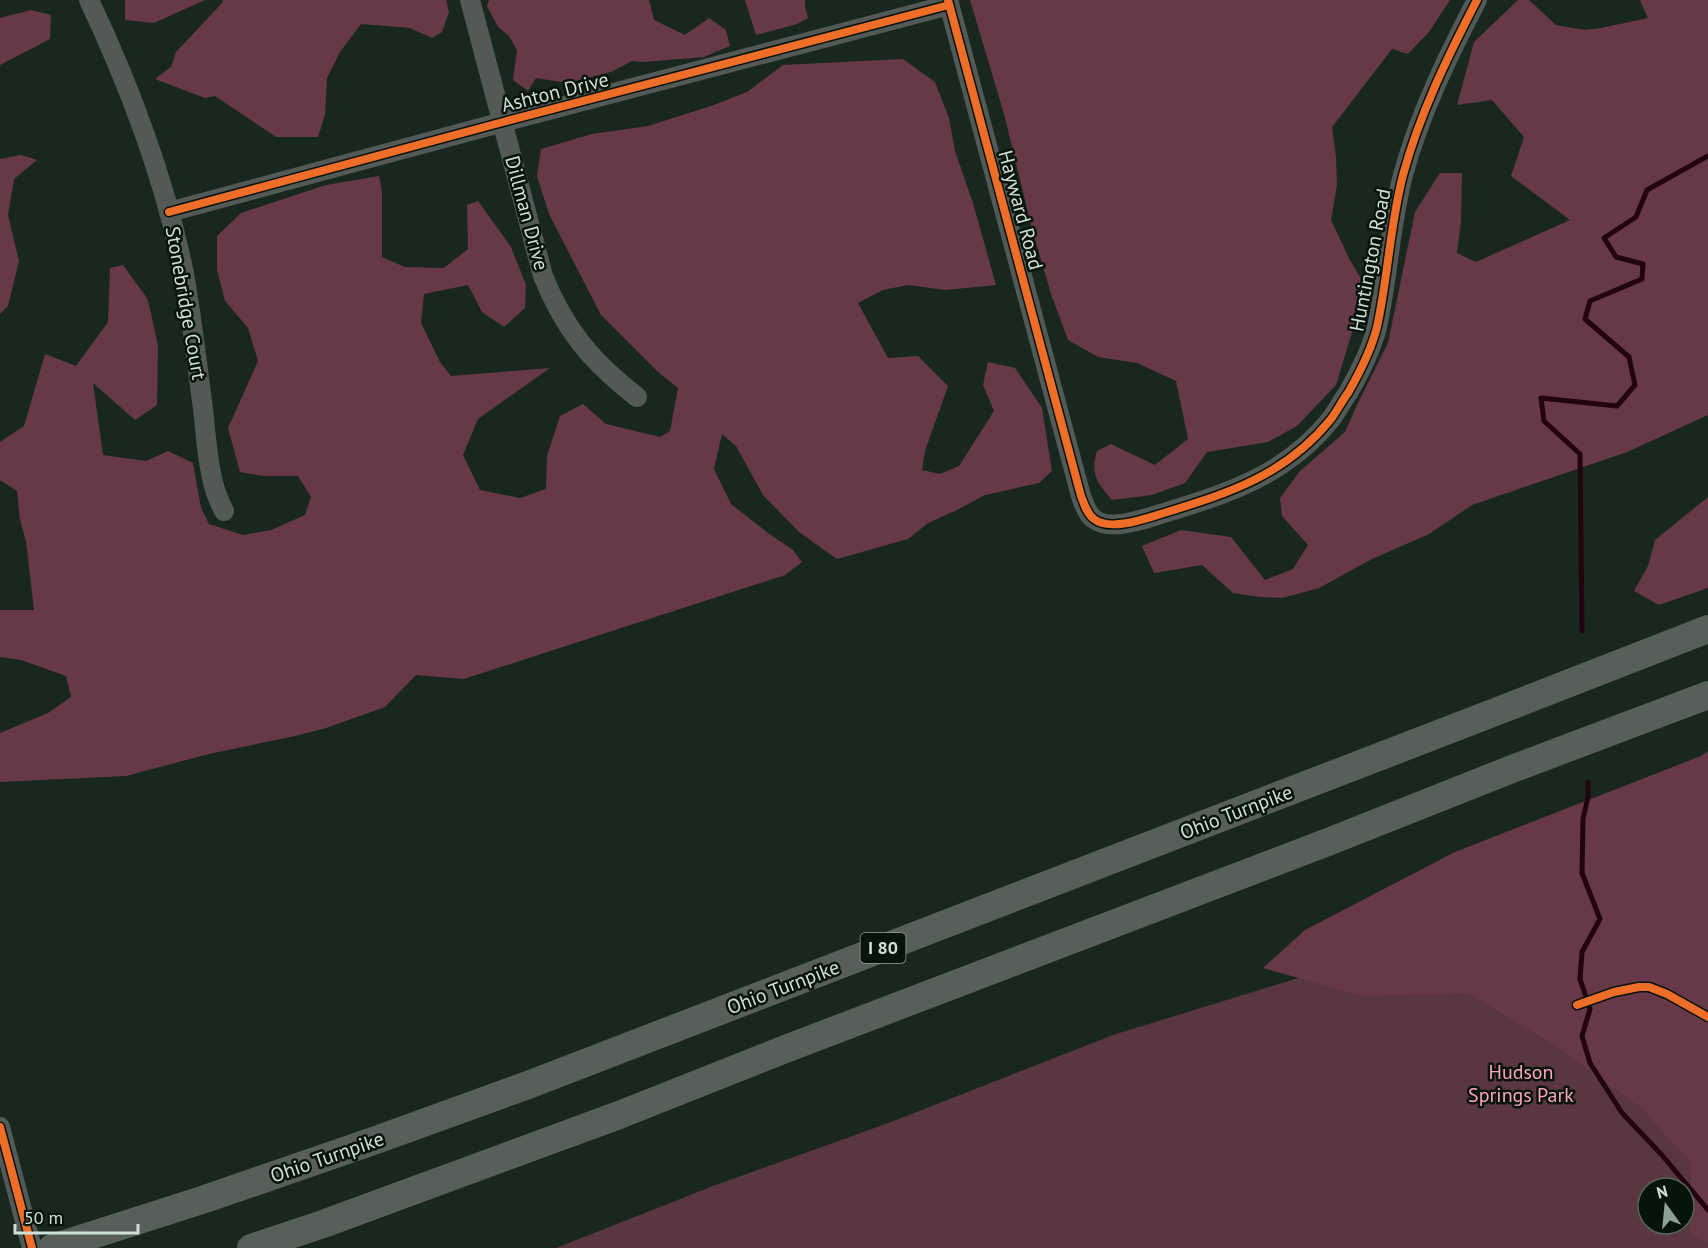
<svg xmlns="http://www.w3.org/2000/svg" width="1708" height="1248" font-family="'PT Sans',sans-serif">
<rect width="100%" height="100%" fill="#18281f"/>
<path fill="#593641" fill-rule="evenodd" d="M1708 783V1248H556L713 1186 891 1122 1113 1035 1412 943ZM1648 1188H1684V1224H1648Z"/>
<g fill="#673848">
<path d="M125 0H205L154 23 125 20Z"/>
<path d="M222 0H446L449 12 442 32 432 38 410 28 361 24 340 52 327 78 325 115 318 137H276L215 96 205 98 155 79 171 67 176 52 223 2Z"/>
<path d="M489 0H649L654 20 685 35 709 18 726 30 730 46 704 57 643 62 632 61 611 72 567 83 536 78 528 91 513 80 517 50 509 36 498 27 487 6Z"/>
<path d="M745 0H805V7L808 18 797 24 756 35Z"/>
<path d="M970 0H1450L1429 32 1408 54 1392 49 1332 127 1336 157 1337 185 1331 220 1350 260 1361 279 1359 309 1336 385 1297 426 1268 442 1207 452 1185 483 1152 495 1112 500C1097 482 1090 475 1097 451L1111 444 1155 465 1188 439 1176 381 1137 363 1098 357 1068 340 1051 294 1032 229 1004 114Z"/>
<path d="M1518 0H1529L1556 25 1585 30 1601 28 1648 18 1640 0H1708V415L1627 452 1472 505 1429 534 1372 559 1319 588 1282 598 1260 597 1233 593 1202 565 1154 573 1142 546 1181 530 1231 537 1265 580 1293 569 1308 545 1282 516 1280 498 1300 471 1345 432 1356 407 1388 343 1415 212 1440 173H1462L1461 222 1457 253 1476 262 1570 220 1511 176 1524 137 1492 100 1457 105 1474 42Z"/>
<path d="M31 10 51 15 50 39 0 65V18Z"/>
<path d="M903 59 935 82 949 118 955 151 973 203 996 285 945 290 908 285 883 290 858 303 888 358 918 356 948 386 925 451 922 470 940 474 959 466 994 411 983 385 988 362 1015 368 1042 408 1052 471 1039 483 985 495 957 510 928 523 908 539 837 559 799 532 763 495 736 446 722 434 714 469 731 504 768 533 793 550 802 562 785 575 464 679 416 675 385 707 326 728 295 736 209 754 126 776 0 782V733L48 713 71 697 66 676 21 660 0 657V610H34L26 541 20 520 17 491 0 480V442L24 426 45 354 76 366 108 322 110 268 123 265 147 298 151 313 158 346 157 405 135 420 93 383 103 455 146 461 168 451 193 463 201 508 209 524 243 535 271 530 305 515 311 497 298 476H263L240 472 228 428 258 361 248 328 225 301 217 270V236L241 213 326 185 379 176 382 192V257L405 267 444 268 468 249 467 205 478 201 511 247 526 285 525 308 504 327 482 312 468 285 424 294 421 323 440 362 451 376 550 368 478 419 463 455 480 490 520 498 546 489 547 456 560 416 583 404 606 424 660 437 670 431 678 388 658 372 601 315 549 214 537 176 541 149 592 134 648 126 711 106 747 92 783 65Z"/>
<path d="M21 155 37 160 14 179 8 215 19 261 8 306 0 314V159Z"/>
<path d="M1708 497V588L1659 605 1634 591 1648 566 1655 540Z"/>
<path d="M1708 751V1243L1690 1235 1691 1162 1640 1107 1556 1046 1468 993 1362 996 1263 968 1305 930 1455 852 1701 756Z"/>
</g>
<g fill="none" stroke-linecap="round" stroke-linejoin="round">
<g stroke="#21040f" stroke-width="5">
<path d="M1582 631 1580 454 1544 421 1541 398 1617 406 1635 385 1629 357 1585 319 1590 301 1642 279 1643 264 1616 257 1604 238 1636 217 1647 190 1708 156"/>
<path d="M1588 782V797L1583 819 1582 873 1600 919 1582 952 1580 979 1590 1009 1582 1036 1590 1063 1622 1113 1661 1154 1708 1210"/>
</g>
<g stroke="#535956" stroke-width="20">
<path d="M89 0C130 87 165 179 184 274 192 319 197 364 203 409 206 435 207 461 214 486 216 494 220 503 224 511"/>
<path d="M470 0 543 276C565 330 591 361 637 397"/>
<path d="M948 0 1081 496C1084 504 1087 514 1094 519 1110 532 1147 518 1164 513 1229 493 1286 475 1331 419 1337 411 1342 401 1348 393 1360 372 1371 351 1377 327 1388 277 1390 225 1403 175 1420 113 1448 56 1477 0"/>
<path d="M169 212 503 122 949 5"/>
<path d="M0 1127 32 1248"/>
</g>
<g stroke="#565f5a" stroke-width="28">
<path d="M52 1248 205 1199 376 1140 528 1085 1503 709 1708 629"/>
<path d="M251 1248 323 1224 619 1115 788 1048 1328 842 1512 769 1708 695"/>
</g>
<defs>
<g id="cycleway">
<path d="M948 0 1081 496C1084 504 1087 514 1094 519 1110 532 1147 518 1164 513 1229 493 1286 475 1331 419 1337 411 1342 401 1348 393 1360 372 1371 351 1377 327 1388 277 1390 225 1403 175 1420 113 1448 56 1477 0"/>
<path d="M169 212 503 122 949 5"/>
<path d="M1577 1005 1614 992 1639 987H1649L1667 994 1708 1017"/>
<path d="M0 1127 32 1248"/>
</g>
</defs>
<use href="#cycleway" stroke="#07140c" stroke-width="11"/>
<use href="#cycleway" stroke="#ee6e29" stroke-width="8"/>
</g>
<g text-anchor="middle" stroke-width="5" stroke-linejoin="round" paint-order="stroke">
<rect fill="#07140c" stroke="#93a399" stroke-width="1.5" x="860.5" y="933" width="45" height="30" rx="4.5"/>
<g font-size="18" font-weight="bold" fill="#cfe0d5">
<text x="883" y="954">I 80</text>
</g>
<g font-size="20" fill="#cfe0d5" stroke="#07140c">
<text transform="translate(555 92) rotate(-14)" y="7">Ashton Drive</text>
<text transform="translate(1021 210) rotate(75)" y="7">Hayward Road</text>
<text transform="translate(527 213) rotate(75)" y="7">Dillman Drive</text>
<text transform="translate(1370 260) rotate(-79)" y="7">Huntington Road</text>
<text transform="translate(186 303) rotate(80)" y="7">Stonebridge Court</text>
<text transform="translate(1236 812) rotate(-21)" y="7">Ohio Turnpike</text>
<text transform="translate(783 987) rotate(-21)" y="7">Ohio Turnpike</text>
<text transform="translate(327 1157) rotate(-19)" y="7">Ohio Turnpike</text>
</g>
<g font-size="20" fill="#ffa4c1" stroke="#07140c">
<text x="1521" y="1079">Hudson<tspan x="1521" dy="23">Springs Park</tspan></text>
</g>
</g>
<g transform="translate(1666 1206) rotate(345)"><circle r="28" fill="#07140c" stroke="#57665c" stroke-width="1.5"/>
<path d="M0-4.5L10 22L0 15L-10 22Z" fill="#8fa095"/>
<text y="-9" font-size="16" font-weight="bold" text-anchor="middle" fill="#cfe0d5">N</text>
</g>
<path d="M15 1224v9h123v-9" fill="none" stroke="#cfe0d5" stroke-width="3"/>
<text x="24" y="1224" font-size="18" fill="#cfe0d5" stroke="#07140c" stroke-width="4.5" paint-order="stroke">50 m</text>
</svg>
